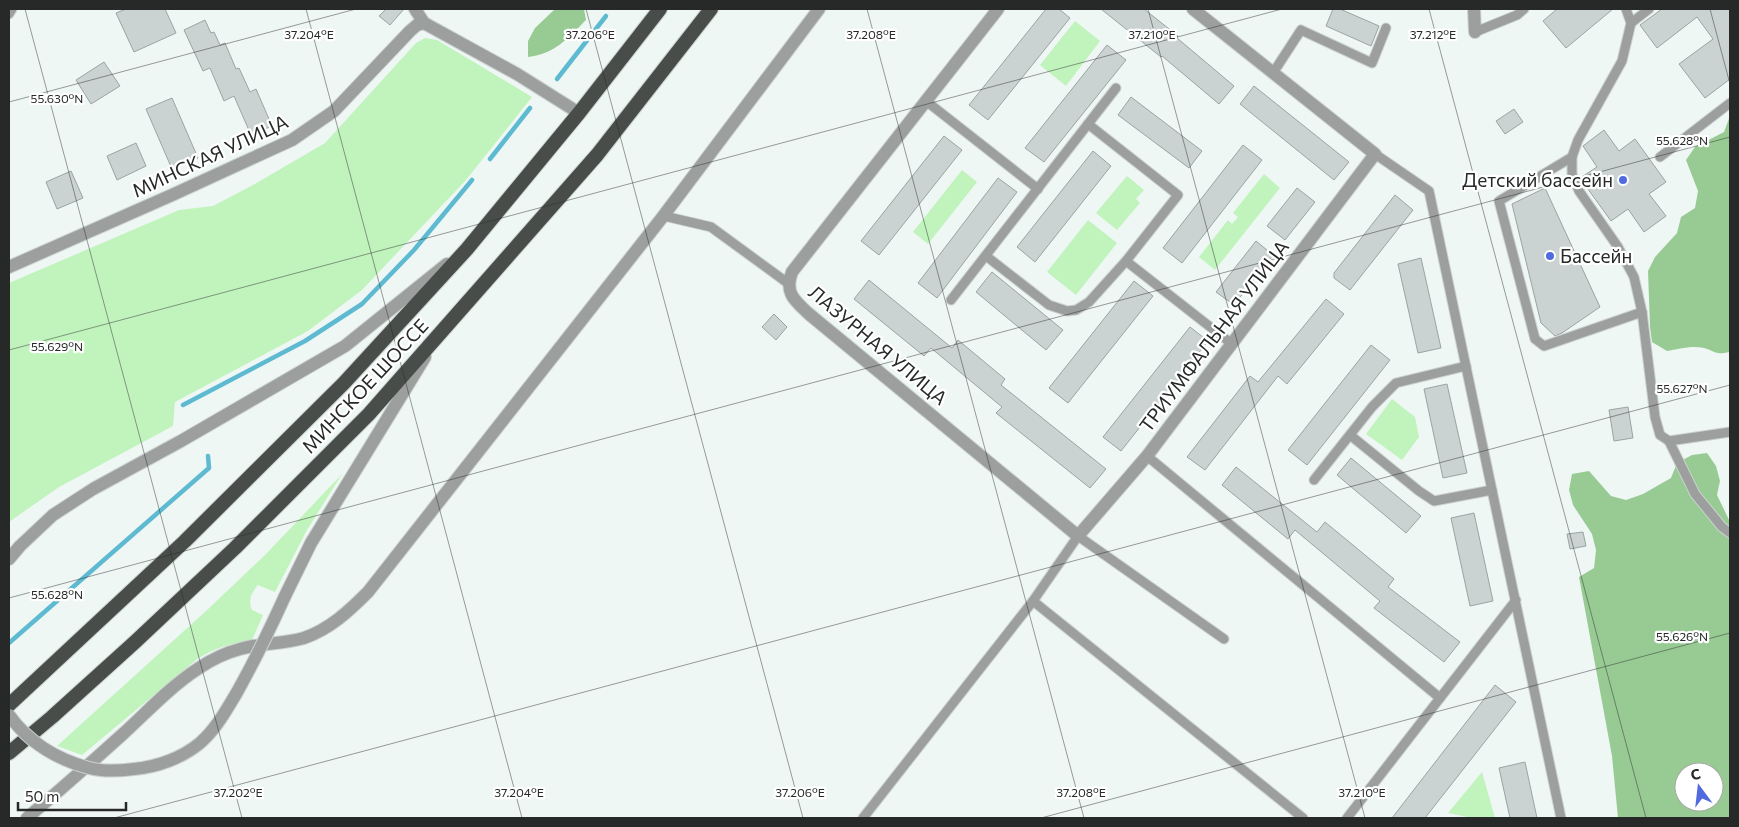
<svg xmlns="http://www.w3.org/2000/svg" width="1739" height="827" font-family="Commissioner,sans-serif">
<rect width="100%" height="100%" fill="#eff7f5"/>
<g fill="#c1f3bd">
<path d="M1075 21 1100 41 1066 86 1040 65Z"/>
<path d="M425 38 437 40 532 97 466 180 362 290 308 331 175 402 173 426 59 487 9 522V283L179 210 213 206 253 185 325 143 416 43Z"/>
<path d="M962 170 977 182 928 244 913 232Z"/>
<path d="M1264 174 1280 188 1215 270 1199 257 1228 220 1232 224 1238 217 1233 213Z"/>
<path d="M1127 176 1144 190 1136 199 1140 203 1117 230 1096 213Z"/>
<path d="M1088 220 1117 243 1076 295 1047 272Z"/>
<path d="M1392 399 1415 417 1419 437 1402 460 1366 434Z"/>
<path d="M342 474 307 530 275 592 258 585C251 593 248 600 252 610L263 615 252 640C231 643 215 648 197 659L82 755 57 746 206 611 266 554Z"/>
<path d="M1482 772 1495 818H1472L1448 813Z"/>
</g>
<g fill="#98cb94" fill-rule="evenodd">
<path d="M555 9H584L586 20C568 38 555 54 528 57V41L535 28Z"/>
<path d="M1730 116V352C1713 355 1718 352 1704 348 1692 345 1678 349 1667 351L1652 342 1650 327 1648 271 1655 257 1677 233 1681 217 1695 208 1698 191 1686 160 1695 147 1724 132Z"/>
<path d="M1707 453 1716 466 1720 481 1717 495 1730 522V818H1618L1612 756 1579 577 1594 568 1596 550 1592 534 1573 505 1569 490 1572 474 1589 471 1611 496 1626 500 1643 494 1671 478 1677 463 1692 455ZM1684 772H1714V802H1684Z"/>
</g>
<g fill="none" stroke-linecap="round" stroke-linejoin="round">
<g stroke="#5ebad1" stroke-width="4.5">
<path d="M557 79 606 16"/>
<path d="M490 159 530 108"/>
<path d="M183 405 305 341 362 304 414 250 472 180"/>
<path d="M9 643 209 468 208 456"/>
</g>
</g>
<g fill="#cad2d2" stroke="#9ba3a3">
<path d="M126 9H165L176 33 134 52 116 13Z"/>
<path d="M386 9H404L390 25 379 16Z"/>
<path d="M1046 9H1059L1070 18 988 120 969 105Z"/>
<path d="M1101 9H1144L1178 36 1177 38 1234 86 1219 104 1162 56 1161 57Z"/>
<path d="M1333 9H1340L1379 26 1371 46 1326 26Z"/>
<path d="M1557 9H1613L1566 48 1543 21Z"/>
<path d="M1662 9H1730V79L1705 98 1679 64 1713 39 1697 17 1657 48 1640 25Z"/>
<path d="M205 20 211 33 214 32 220 45 225 43 236 69 239 68 250 92 256 89 272 126 251 135 234 96 224 101 210 68 203 71 184 30Z"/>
<path d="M1107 45 1126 60 1044 162 1025 148Z"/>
<path d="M104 62 120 86 91 104 76 80Z"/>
<path d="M1254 86 1349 162 1334 180 1240 104Z"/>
<path d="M1131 97 1202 151 1189 168 1118 115Z"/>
<path d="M172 98 198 158 172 169 146 109Z"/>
<path d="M1514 109 1523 122 1505 134 1496 121Z"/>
<path d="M1604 130 1619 151 1635 139 1666 182 1649 194 1666 216 1644 232 1628 209 1611 221 1580 178 1597 167 1583 146Z"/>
<path d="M944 136 962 150 879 255 861 241Z"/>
<path d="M136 143 146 166 117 180 107 156Z"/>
<path d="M1243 145 1262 160 1182 263 1163 248Z"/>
<path d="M1093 151 1111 166 1035 262 1017 247Z"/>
<path d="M71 171 83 198 57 209 46 182Z"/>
<path d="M998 178 1017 192 937 298 918 283Z"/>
<path d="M1297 188 1315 202 1285 240 1267 226Z"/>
<path d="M1545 188 1600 307 1562 333 1555 336 1541 323 1512 204Z"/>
<path d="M1395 195 1413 210 1350 290 1334 278V273Z"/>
<path d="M1256 241 1273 255 1234 305 1216 292Z"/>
<path d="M1421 258 1441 348 1418 353 1398 264Z"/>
<path d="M992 272 1063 330 1046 350 976 292Z"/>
<path d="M869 280 952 348 958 340 1005 379 1001 385 1106 469 1090 488 996 413 1002 407 931 348 924 356 854 299Z"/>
<path d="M1134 281 1153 296 1068 403 1049 388Z"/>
<path d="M1326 299 1344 314 1287 384 1278 376 1205 470 1187 457 1250 376 1258 382Z"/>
<path d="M774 314 787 327 776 340 762 327Z"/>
<path d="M1190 327 1208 341 1121 451 1103 437Z"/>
<path d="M1371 345 1390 360 1307 465 1288 450Z"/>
<path d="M1447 384 1467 473 1443 478 1424 389Z"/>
<path d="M1628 407 1633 438 1614 441 1609 410Z"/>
<path d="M1351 458 1421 516 1406 533 1337 475Z"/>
<path d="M1236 467 1317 532 1325 522 1394 579 1388 587 1460 642 1444 662 1374 608 1380 601 1295 530 1288 539 1222 485Z"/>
<path d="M1474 513 1493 601 1470 606 1451 518Z"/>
<path d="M1583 532 1586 546 1570 549 1567 534Z"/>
<path d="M1495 685 1516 702 1425 818H1392Z"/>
<path d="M1525 762 1537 818H1510L1499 768Z"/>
</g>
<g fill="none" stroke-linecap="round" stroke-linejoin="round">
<defs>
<g id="service">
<path d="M1626 9 1631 23 1622 61 1578 140 1572 157 1499 201 1535 339 1544 346 1642 312"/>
<path d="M9 14 12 9"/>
<path d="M1631 23 1649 9"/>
<path d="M1475 32 1517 15 1524 9"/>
<path d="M1273 73 1301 30 1372 63 1386 28"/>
<path d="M926 101 1038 189"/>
<path d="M1375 154 1429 191 1561 818"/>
<path d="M1572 157V174L1579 191 1618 247 1634 277 1642 312 1655 417 1660 435 1669 441 1695 494 1722 527 1730 533"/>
<path d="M1660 157 1730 103"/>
<path d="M664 216 711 227 789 284"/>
<path d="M986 256 1049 305 1067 311 1076 310 1089 302 1126 261 1178 195 1088 124"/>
<path d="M1126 261 1232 344"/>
<path d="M951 300 1116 88"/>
<path d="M1350 435 1419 491 1434 501 1492 490"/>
<path d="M1669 441 1730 432"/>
<path d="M1147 456 1440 698"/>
<path d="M1314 480 1372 407 1396 383 1466 366"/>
<path d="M1033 601 1303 818"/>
<path d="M863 818 1033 601 1078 536 1224 639"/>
<path d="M1347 818 1516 600"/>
</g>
<g id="minor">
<path d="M415 9 424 23 517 74 579 113"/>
<path d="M998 9 792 272C784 293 795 301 809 314L1078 536 1147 456 1375 154 1193 9"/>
<path d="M1474 9 1475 32"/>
<path d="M9 267 172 195 292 140 334 111 410 31 417 25 424 23"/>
<path d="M27 818C60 790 92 762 124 733 148 711 171 686 199 668 211 660 225 653 240 649 261 643 283 644 304 638 330 629 349 611 368 592L661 219 819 9"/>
</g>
<g id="tertiary">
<path d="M9 559 20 546 53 515 93 489 181 441 345 346 447 264"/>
<path d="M285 596 311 543 425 357"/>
</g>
<g id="trunk">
<path d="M9 705 185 541 344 383 467 249 579 113 660 9"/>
<path d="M9 753 52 717 135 642 235 548 369 414 597 155 711 9"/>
</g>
</defs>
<use href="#service" stroke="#cbd2d0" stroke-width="11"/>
<use href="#minor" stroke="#cbd2d0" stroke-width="14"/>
<use href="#tertiary" stroke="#cbd2d0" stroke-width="14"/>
<use href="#trunk" stroke="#cbd2d0" stroke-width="16"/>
<use href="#service" stroke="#9c9f9d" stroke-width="9"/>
<use href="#minor" stroke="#9c9f9d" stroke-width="12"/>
<use href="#tertiary" stroke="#9c9f9d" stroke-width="12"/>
<use href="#trunk" stroke="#484d4a" stroke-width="14"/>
<defs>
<path id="tertiary-bridge" d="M9 715C29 743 56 759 89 768 104 772 119 771 134 769 157 767 182 758 200 743 216 729 225 712 236 694 254 662 270 629 285 596"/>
</defs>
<use href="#tertiary-bridge" stroke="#cbd2d0" stroke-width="14" stroke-linecap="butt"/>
<use href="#tertiary-bridge" stroke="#9c9f9d" stroke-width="12"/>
</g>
<path fill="none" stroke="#262928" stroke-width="1" stroke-opacity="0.45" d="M25 9 242 818M306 9 522 818M586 9 803 818M867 9 1084 818M1148 9 1365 818M1429 9 1646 818M1710 9 1730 84M9 102 356 9M9 350 1282 9M9 598 1730 137M114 818 1730 385M1041 818 1730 633"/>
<g fill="#526ae0" stroke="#fff" stroke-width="2">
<circle cx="1623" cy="180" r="5"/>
<circle cx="1550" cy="256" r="5"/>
</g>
<g text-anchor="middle" stroke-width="4.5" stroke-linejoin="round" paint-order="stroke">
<g font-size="19" fill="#262928" stroke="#fff">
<text transform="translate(210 156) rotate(-25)" y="7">МИНСКАЯ УЛИЦА</text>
<text transform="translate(1214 336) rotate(-53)" y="7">ТРИУМФАЛЬНАЯ УЛИЦА</text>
<text transform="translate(878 345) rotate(40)" y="7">ЛАЗУРНАЯ УЛИЦА</text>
<text transform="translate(365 386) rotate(-47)" y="7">МИНСКОЕ ШОССЕ</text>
</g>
<g font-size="19" fill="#262928" stroke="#fff" text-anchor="end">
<text x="1613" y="187">Детский бассейн</text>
<text x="1560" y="263" text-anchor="start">Бассейн</text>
</g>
</g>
<g font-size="12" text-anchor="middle" fill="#262928" stroke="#fff" stroke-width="4.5" stroke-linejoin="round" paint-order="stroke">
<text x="309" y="39">37.204°E</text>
<text x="590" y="39">37.206°E</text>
<text x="871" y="39">37.208°E</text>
<text x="1152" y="39">37.210°E</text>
<text x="1433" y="39">37.212°E</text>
<text x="57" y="103">55.630°N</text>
<text x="1682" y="145">55.628°N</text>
<text x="57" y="351">55.629°N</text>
<text x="1682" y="393">55.627°N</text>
<text x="57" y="599">55.628°N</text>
<text x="1682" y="641">55.626°N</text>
<text x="238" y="797">37.202°E</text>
<text x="519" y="797">37.204°E</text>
<text x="800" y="797">37.206°E</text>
<text x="1081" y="797">37.208°E</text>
<text x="1362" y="797">37.210°E</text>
</g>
<rect width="1739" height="827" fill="none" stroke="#262928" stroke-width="20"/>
<g transform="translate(1699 787) rotate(345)"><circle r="24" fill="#ffffff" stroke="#a8a9a9"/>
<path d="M0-4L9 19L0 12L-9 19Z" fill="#526ae0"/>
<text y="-8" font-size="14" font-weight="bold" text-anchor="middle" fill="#262928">С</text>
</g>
<path d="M18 802v8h108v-8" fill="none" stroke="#262928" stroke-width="2.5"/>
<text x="25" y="802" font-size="15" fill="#262928" stroke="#ffffff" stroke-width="4" paint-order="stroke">50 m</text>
</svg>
